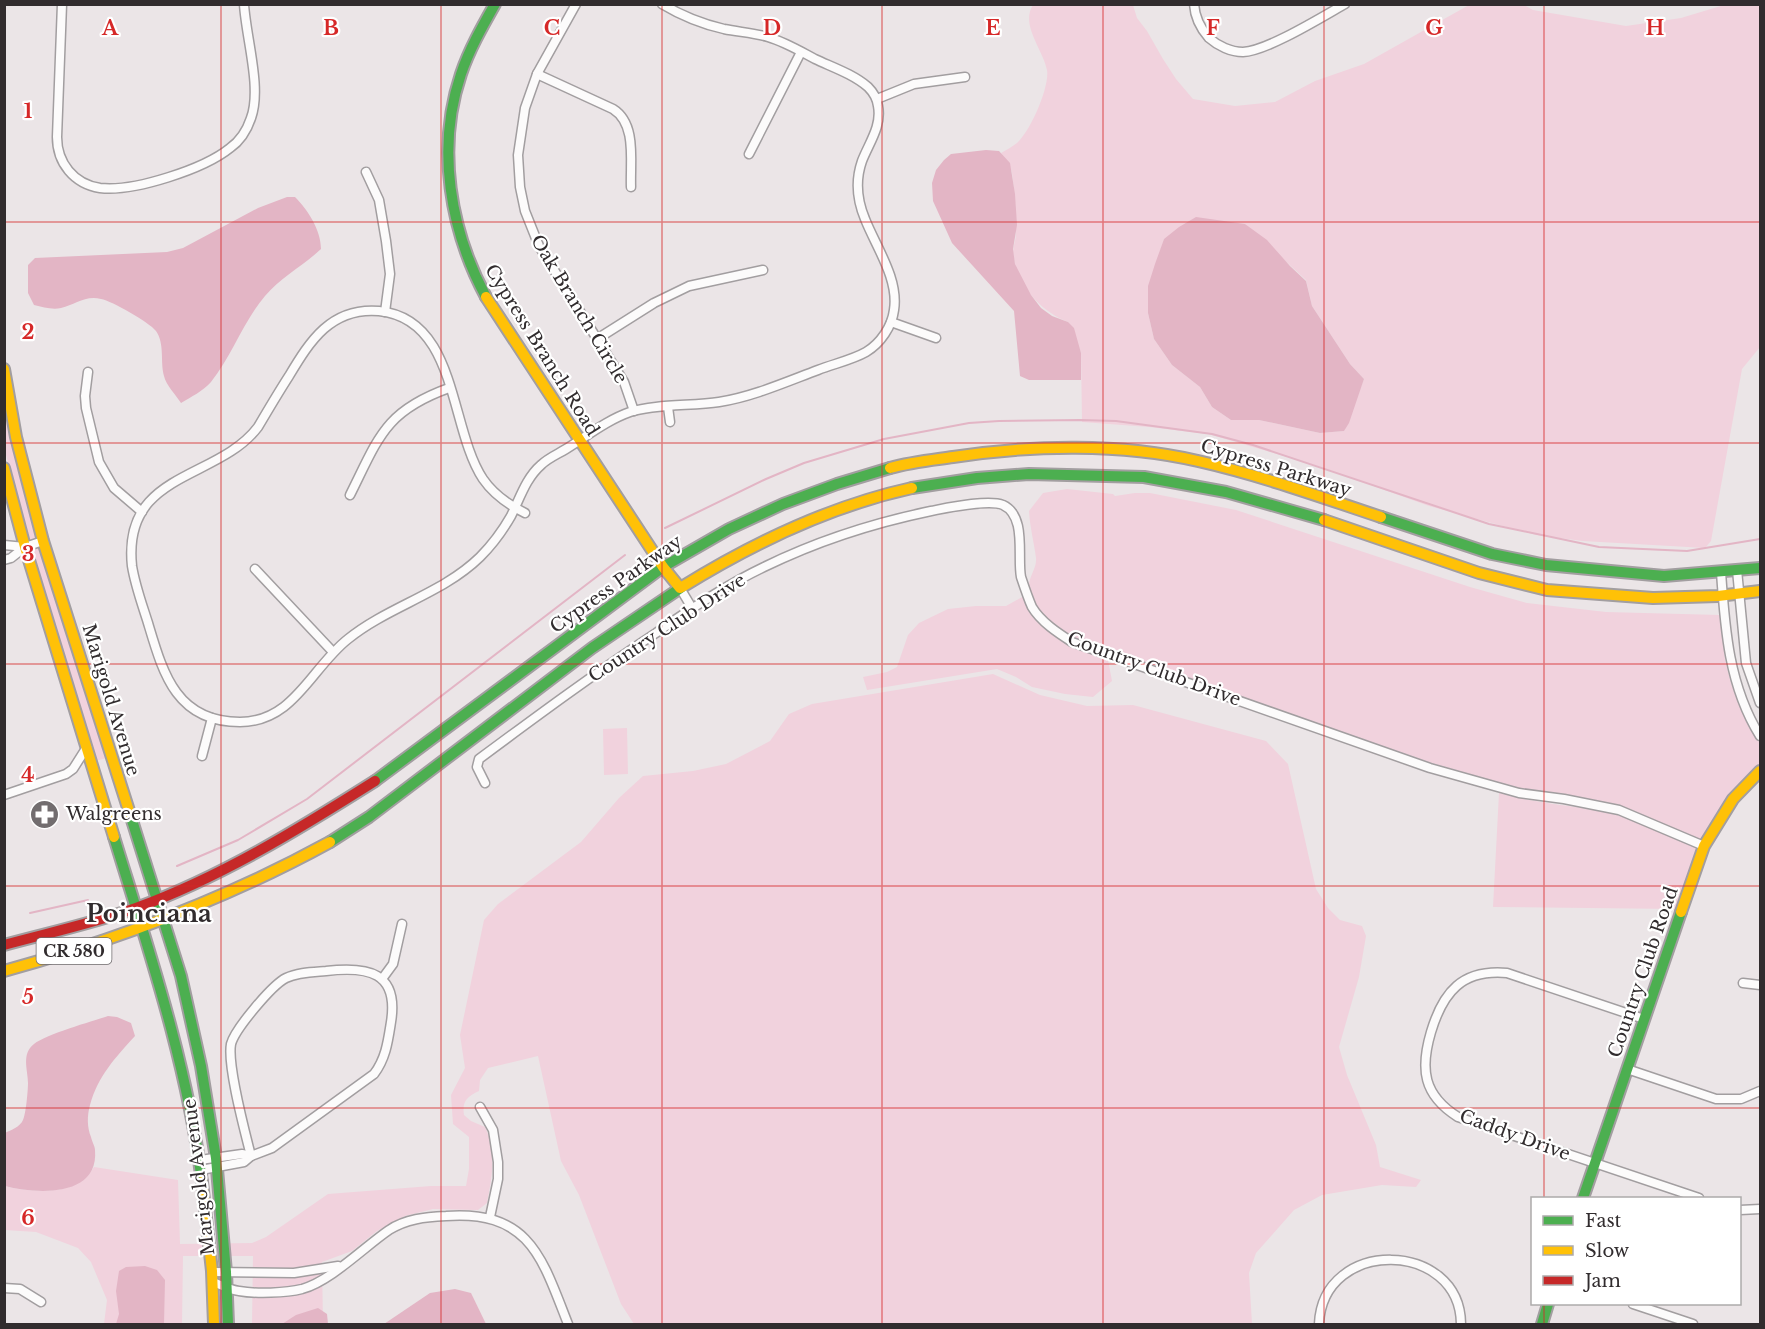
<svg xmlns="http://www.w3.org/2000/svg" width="1765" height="1329" font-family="'Libre Baskerville',serif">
<rect width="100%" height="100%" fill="#ebe5e7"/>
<g fill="#f1d2dd" fill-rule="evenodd">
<path d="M1033 5H1133L1137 18 1147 31 1163 59 1176 79 1193 99 1235 106 1275 102 1315 81 1364 64 1469 5H1524L1533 10 1626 26 1681 18 1724 5H1760V347L1742 369 1711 541 1705 548 1583 541 1536 535 1429 506 1318 466 1208 434 1149 427 1082 422 1081 353 1068 322C1039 310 1016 284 1013 252 1013 246 1016 240 1016 234 1016 213 1015 193 1012 173 1011 166 1005 159 1001 153 1006 150 1012 147 1017 143 1030 132 1050 87 1047 70 1043 49 1020 25 1033 5ZM1230 223 1245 224 1306 280 1312 306 1350 364 1364 379 1344 431 1320 433 1259 420H1231L1212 407 1200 387 1172 365 1154 339 1148 313 1149 286 1164 239Z"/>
<path d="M4 394 38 538 28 541 5 451Z"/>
<path d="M1067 489 1113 494 1115 496 1135 493H1150L1236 510 1470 587 1527 603 1606 612 1720 615 1725 660 1731 683 1740 707 1760 744V765L1730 795 1702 840 1620 806 1565 794 1520 789 1428 762 1074 638C1057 627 1030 608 1029 586 1029 576 1037 568 1036 558 1034 542 1030 528 1029 511L1043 493Z"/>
<path d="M40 547 107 758 95 761 93 746 90 744 31 551Z"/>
<path d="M1024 596C1038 634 1073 648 1108 660L1112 681 1093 697 1065 694 1032 687 1016 677 997 669 867 690 863 677 887 672 897 667 908 635 919 623 948 609 976 606H1006Z"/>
<path d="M993 674 1040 695 1087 706 1133 705 1266 741 1288 764 1316 889 1328 908 1340 920 1362 926 1366 936 1359 977 1339 1047 1347 1075 1376 1145 1380 1167 1421 1180 1416 1187 1382 1185 1322 1195 1294 1210 1256 1253 1249 1273 1252 1324H634L621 1304 579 1195 561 1161 538 1056 488 1068 480 1080 479 1091C466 1097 462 1102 464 1115L471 1121 485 1127C497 1152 492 1177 487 1203L478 1210 433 1209 405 1216 377 1231 352 1251 322 1262 323 1324H252L253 1256H183L182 1324H104L107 1300 91 1262 78 1248 36 1232 5 1230 4 1186C34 1193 76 1197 94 1167L178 1180 180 1244 252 1243 266 1237 328 1194 431 1186H466L469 1169V1137L453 1124 451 1095 465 1068 460 1035 484 920 498 904 581 842 619 798 643 776 693 771 726 764 770 741 789 714 812 704Z"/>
<path d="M627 728 628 774 604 775 603 729Z"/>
<path d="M1499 793C1537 804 1578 805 1617 815 1645 822 1672 837 1698 849L1676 909 1493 907Z"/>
</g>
<g fill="#e3b5c5">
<path d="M986 150 999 151 1010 163 1015 194 1017 225 1013 249 1015 264 1031 295 1041 308 1052 316 1068 322 1074 328 1081 353V380H1029L1020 376 1014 311 952 243 933 201 932 183 936 170 944 160 951 154Z"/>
<path d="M287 197H295C308 210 321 230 321 249 303 266 281 277 265 296 243 322 232 356 211 382 203 391 191 397 181 403 176 395 166 385 164 376 160 362 165 344 156 331 149 322 112 301 101 299 85 295 75 305 61 308 52 310 43 307 34 305L28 293V265L35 258 167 252 183 248 258 208Z"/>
<path d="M1196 217 1245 224 1267 240 1290 266 1306 281 1312 306 1350 364 1364 379 1349 423 1344 431 1320 433 1259 420H1231L1212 407 1200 387 1172 365 1154 339 1148 313V286L1155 264 1164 239 1179 227Z"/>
<path d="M108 1016 117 1017 131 1023 135 1036C115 1058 98 1076 90 1105 87 1116 87 1127 91 1137 92 1142 95 1146 95 1150 99 1198 36 1194 5 1186V1133C11 1130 20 1127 23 1120 26 1114 28 1090 28 1083 28 1070 21 1054 34 1044 47 1034 90 1022 108 1016Z"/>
<path d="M145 1266 157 1270 165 1280 164 1324H116L119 1314 116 1291 119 1271 126 1267Z"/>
<path d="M455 1289 471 1293 486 1324H384L430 1293Z"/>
<path d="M318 1308 327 1314 328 1324H282L296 1315Z"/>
</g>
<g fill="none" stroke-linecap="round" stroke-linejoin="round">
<g stroke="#e3b5c5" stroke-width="2">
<path d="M665 528 766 479 804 463 884 439 969 423 999 421 1080 420 1116 421 1212 434 1253 445 1489 524 1599 547 1687 551 1760 539"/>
<path d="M177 866 238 840 307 799 625 555"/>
<path d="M30 913 88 900"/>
</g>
<defs>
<g id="street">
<path d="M62 4 57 137C57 163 74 184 100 188 134 192 204 169 230 148 240 141 247 130 251 118 262 88 246 38 244 4"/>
<path d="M576 4 537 74 525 108 518 155 520 187 525 211 539 246 624 382 634 411"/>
<path d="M1194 4C1195 18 1200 28 1209 38 1218 46 1231 52 1243 52 1267 51 1322 17 1345 4"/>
<path d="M537 74 613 109C637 124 630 161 631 187"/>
<path d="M877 99 914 84 965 77"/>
<path d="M749 154 801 52"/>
<path d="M366 172 379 200 386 241 390 274 385 312"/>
<path d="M891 322 936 338"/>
<path d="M597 339 654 303 689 286 763 270"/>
<path d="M88 372 85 396 86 408 99 462 114 488 142 512"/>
<path d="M668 407 670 422"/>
<path d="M350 495C379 437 385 411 449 388"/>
<path d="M525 513C509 505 494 495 483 479 449 428 458 319 379 311 331 307 310 341 289 376 278 393 268 410 258 427 217 481 122 471 132 566 135 585 142 604 148 623 163 673 176 722 240 722 294 722 311 668 348 639 389 606 442 594 480 557 492 545 503 530 511 516 520 498 526 478 541 465 548 458 558 454 566 449 587 436 607 420 630 412 655 404 692 406 719 402 752 397 786 382 818 370 833 364 852 360 866 352 881 343 892 326 894 310 899 279 876 247 865 219 857 200 855 181 862 161 869 143 882 126 878 106 877 98 873 92 868 87 853 74 832 67 815 59 800 51 785 42 768 37 754 33 739 32 724 29 702 24 682 16 662 4"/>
<path d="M4 545 25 547"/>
<path d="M4 560 11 558 25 547 43 541"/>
<path d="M255 569 333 652"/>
<path d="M1737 570 1746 663 1760 703"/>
<path d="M1721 572C1725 630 1729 686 1760 736"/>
<path d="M680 588 692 608"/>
<path d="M202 756 212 718"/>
<path d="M485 783 477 767 479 759C537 716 595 673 656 633 690 609 726 585 764 567 817 541 873 523 931 511 947 508 988 499 1003 505 1027 516 1017 557 1021 577 1024 586 1028 598 1032 607 1041 622 1058 633 1072 642L1430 768 1519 793 1564 799 1619 810 1704 846"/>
<path d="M4 795 66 774 73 769 87 747"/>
<path d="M382 979 393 964 402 924"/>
<path d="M1743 983 1760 985"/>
<path d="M1644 1019 1507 973C1462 969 1443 992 1431 1032 1420 1069 1423 1095 1458 1117L1699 1198"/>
<path d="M1627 1069 1716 1099H1741L1760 1091"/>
<path d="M480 1107 493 1130 498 1162V1179L490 1217"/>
<path d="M200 1160 242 1154 251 1156"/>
<path d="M201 1170 244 1162 251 1156 272 1148 374 1074C386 1058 388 1041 391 1022 399 972 368 966 326 971 313 972 298 972 286 978 272 985 235 1029 231 1044 227 1066 245 1132 251 1156"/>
<path d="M1740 1210 1760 1209"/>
<path d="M213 1272 294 1273 338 1266"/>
<path d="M213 1282C221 1285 230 1290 239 1291 256 1294 286 1293 302 1289 331 1281 364 1247 389 1230 406 1219 425 1217 446 1216 530 1210 542 1258 568 1324"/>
<path d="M4 1288 20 1289 41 1302"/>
<path d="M1633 1304 1693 1324"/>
<path d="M1319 1324C1323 1237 1460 1240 1461 1324"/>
</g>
<g id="fast">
<path d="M486 297C450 230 436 148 461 74 469 50 482 27 495 4"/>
<path d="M912 488 977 478 1029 474 1144 477 1226 492 1324 520"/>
<path d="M1381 517 1492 554 1546 565 1664 576 1760 568"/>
<path d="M375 781 663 567 729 529 783 504 837 484 890 468"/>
<path d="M130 814 181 976 201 1066 216 1158 226 1272 228 1324"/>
<path d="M114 837C149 951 187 1063 202 1182"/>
<path d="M330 842 369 817 592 648 682 587"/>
<path d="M1583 1198 1681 912"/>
<path d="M1542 1324 1548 1304"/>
</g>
<g id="slow">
<path d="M486 297 663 567 680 588"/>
<path d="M4 369 16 437 43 541 130 814"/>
<path d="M4 468 25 547 114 837"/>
<path d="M890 468C911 462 932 460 953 457 1031 445 1121 443 1198 461 1260 475 1321 497 1381 517"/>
<path d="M1324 520 1479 573 1547 590 1653 598 1718 596 1760 591"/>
<path d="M682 587C753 543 830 506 912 488"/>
<path d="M1681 912 1704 846 1733 799 1760 771"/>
<path d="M4 971C116 940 228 898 330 842"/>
<path d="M202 1182 212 1271 214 1324"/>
</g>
<path id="jam" d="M4 945C48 933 94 923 136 908 221 877 299 829 375 781"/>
</defs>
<use href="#street" stroke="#a29ea0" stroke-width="11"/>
<use href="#fast" stroke="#a29ea0" stroke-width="14"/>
<use href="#slow" stroke="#a29ea0" stroke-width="14"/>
<use href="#jam" stroke="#a29ea0" stroke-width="14"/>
<use href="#street" stroke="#fcfbfb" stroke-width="8"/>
<use href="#fast" stroke="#4caf50" stroke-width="10"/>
<use href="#slow" stroke="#ffc107" stroke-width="10"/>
<use href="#jam" stroke="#c62828" stroke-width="10"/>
</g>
<path fill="none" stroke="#d62828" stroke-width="1.5" stroke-opacity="0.55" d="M221 4V1324M441 4V1324M662 4V1324M882 4V1324M1103 4V1324M1324 4V1324M1544 4V1198M4 222H1760M4 443H1760M4 664H1760M4 886H1760M4 1108H1760M1544 1304V1324"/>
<defs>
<symbol id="pharmacy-disc" viewBox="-11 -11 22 22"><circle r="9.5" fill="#726d6f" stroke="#fff"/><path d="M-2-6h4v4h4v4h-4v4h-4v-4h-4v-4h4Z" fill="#fff"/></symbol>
</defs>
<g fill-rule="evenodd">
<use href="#pharmacy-disc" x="28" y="798" width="33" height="33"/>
</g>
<g text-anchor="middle" stroke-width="4.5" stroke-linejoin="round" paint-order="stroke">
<rect fill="#fff" stroke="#6f6b6d" stroke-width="1.5" x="36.5" y="938" width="75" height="26" rx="4.5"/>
<g font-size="16" font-weight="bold" fill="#312c2e">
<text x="74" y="957">CR 580</text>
</g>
<g font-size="18" fill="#312c2e" stroke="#fff">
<text transform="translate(579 309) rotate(59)" y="6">Oak Branch Circle</text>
<text transform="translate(542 350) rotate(58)" y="6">Cypress Branch Road</text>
<text transform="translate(1276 468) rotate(17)" y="6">Cypress Parkway</text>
<text transform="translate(616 584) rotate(-35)" y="6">Cypress Parkway</text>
<text transform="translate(667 628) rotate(-33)" y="6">Country Club Drive</text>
<text transform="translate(1154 669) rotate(20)" y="6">Country Club Drive</text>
<text transform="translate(111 700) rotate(73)" y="6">Marigold Avenue</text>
<text transform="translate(1643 972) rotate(-71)" y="6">Country Club Road</text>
<text transform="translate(1515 1135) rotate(20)" y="6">Caddy Drive</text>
<text transform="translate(199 1177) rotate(-97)" y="6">Marigold Avenue</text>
</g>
<g font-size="18" fill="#312c2e" stroke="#fff" text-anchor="start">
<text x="66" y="820">Walgreens</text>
</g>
<g font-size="24" font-weight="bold" fill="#312c2e" stroke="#fff">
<text x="149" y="922">Poinciana</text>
</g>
</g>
<g font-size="20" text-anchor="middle" font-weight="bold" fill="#d62828" stroke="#fff" stroke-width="4.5" stroke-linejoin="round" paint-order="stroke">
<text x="110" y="35">A</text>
<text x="331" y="35">B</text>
<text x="552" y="35">C</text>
<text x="772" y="35">D</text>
<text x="993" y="35">E</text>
<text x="1213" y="35">F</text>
<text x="1434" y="35">G</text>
<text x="1655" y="35">H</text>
<text x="28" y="118">1</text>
<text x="28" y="339">2</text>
<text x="28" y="561">3</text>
<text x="28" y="782">4</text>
<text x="28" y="1004">5</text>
<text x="28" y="1225">6</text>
</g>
<rect width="1765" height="1329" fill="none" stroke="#312c2e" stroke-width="12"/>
<rect x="1531" y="1197" width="210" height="108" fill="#ffffff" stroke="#adabab" stroke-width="1.5"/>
<rect x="1543" y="1216" width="30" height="9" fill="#4caf50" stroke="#adabab" stroke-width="1.5"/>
<text x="1585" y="1227" font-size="18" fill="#312c2e">Fast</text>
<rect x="1543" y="1246" width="30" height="9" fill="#ffc107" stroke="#adabab" stroke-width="1.5"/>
<text x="1585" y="1257" font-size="18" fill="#312c2e">Slow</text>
<rect x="1543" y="1276" width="30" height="9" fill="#c62828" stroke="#adabab" stroke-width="1.5"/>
<text x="1585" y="1287" font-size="18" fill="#312c2e">Jam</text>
</svg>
